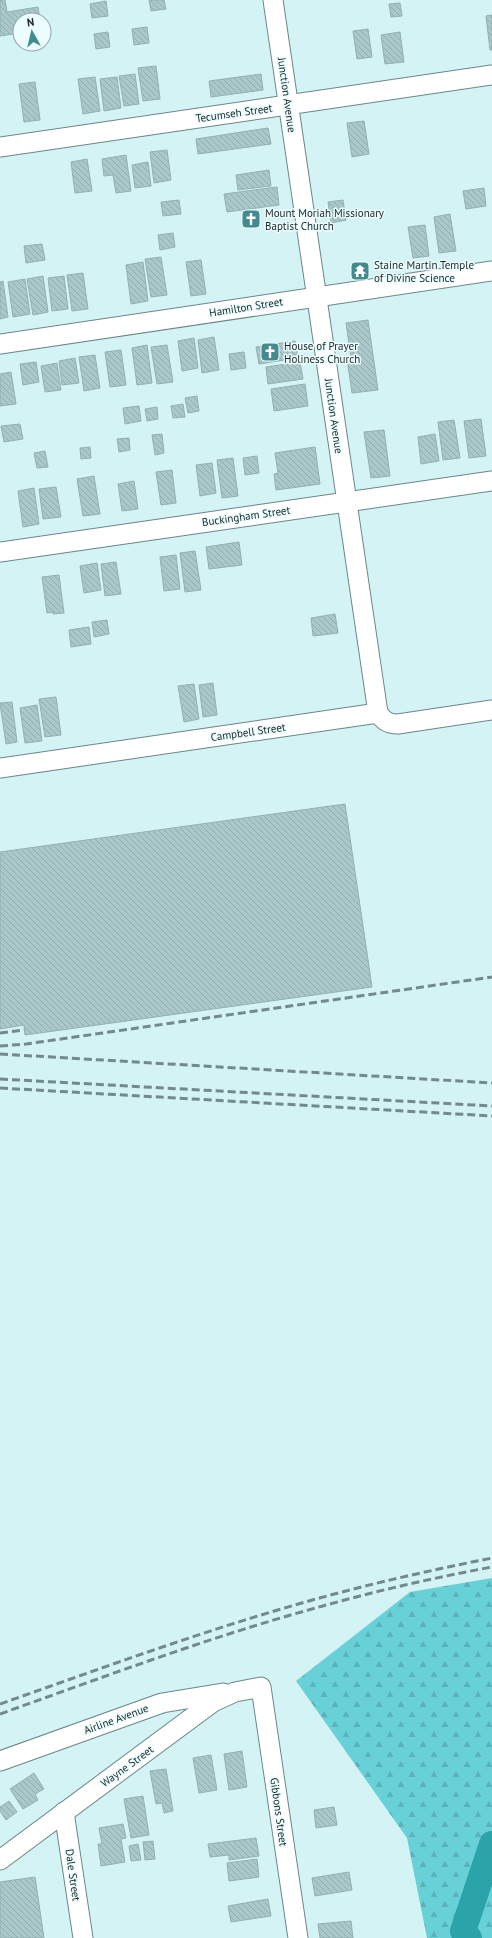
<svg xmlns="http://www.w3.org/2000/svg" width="492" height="1938" font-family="'PT Sans',sans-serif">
<defs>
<pattern id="forest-firs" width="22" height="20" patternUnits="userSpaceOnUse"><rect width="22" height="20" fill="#67d1d7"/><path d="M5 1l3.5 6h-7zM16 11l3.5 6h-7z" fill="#59b3b8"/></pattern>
<pattern id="building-back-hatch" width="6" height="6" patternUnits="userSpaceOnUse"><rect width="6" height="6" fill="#aac8ca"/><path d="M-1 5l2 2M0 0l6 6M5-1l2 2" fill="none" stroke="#92acad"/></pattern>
</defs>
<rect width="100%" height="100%" fill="#d4f3f5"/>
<path fill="url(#forest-firs)" d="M492 1578V1938H427L407 1838 296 1681 410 1592Z"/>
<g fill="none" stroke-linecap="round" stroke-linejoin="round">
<path stroke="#2aa3aa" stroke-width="26" d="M469 1938 463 1931 492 1844"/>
</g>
<g fill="url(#building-back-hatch)" stroke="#92b0b2">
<path d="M0 0H5L7 12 38 7 40 20H20V33L0 36Z"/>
<path d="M149 0H164L166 9 151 11Z"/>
<path d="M106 1 108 16 92 18 90 4Z"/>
<path d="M400 3 402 16 391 17 389 4Z"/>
<path d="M492 15V50H490L486 16Z"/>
<path d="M147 27 149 43 134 45 132 29Z"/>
<path d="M368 29 372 57 357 59 353 31Z"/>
<path d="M108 32 110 47 96 49 94 34Z"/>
<path d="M400 32 404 62 385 64 381 35Z"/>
<path d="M156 66 160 99 143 101 138 68Z"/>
<path d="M135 74 139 104 124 106 119 76Z"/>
<path d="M261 74 263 90 211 97 209 81Z"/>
<path d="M95 77 100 111 83 114 78 79Z"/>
<path d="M117 77 121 108 104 111 100 79Z"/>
<path d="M35 82 40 120 24 122 19 84Z"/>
<path d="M364 121 369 154 352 157 347 123Z"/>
<path d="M268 128 271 144 198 154 196 139Z"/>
<path d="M167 150 171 180 154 183 150 152Z"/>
<path d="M126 155 131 191 116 193 113 175 104 176 102 159Z"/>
<path d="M87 159 92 191 75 193 71 162Z"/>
<path d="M148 162 151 186 135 188 132 165Z"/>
<path d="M269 170 271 186 238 190 236 175Z"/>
<path d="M277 187 279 205 227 212 224 194Z"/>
<path d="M484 188 486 206 466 209 463 191Z"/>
<path d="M179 200 181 214 163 216 161 202Z"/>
<path d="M343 200 346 220 331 223 328 202Z"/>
<path d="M450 214 456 251 439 253 434 217Z"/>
<path d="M425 225 429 256 413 258 408 227Z"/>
<path d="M173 233 175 247 160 250 158 235Z"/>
<path d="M42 244 45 260 26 263 24 246Z"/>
<path d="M161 257 167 295 151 297 145 259Z"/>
<path d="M201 260 206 294 191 296 186 262Z"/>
<path d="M143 262 148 301 131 304 126 265Z"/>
<path d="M83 273 88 309 72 311 67 275Z"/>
<path d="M43 276 48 312 33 315 27 279Z"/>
<path d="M64 276 68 309 52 311 48 278Z"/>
<path d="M25 279 30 314 13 317 8 282Z"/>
<path d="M3 281 8 317 0 319V282Z"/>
<path d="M368 320 378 390 352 393 347 359 351 358 346 323Z"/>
<path d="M214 337 219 370 202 373 198 340Z"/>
<path d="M194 338 198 368 182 371 178 341Z"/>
<path d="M295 341 298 358 259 364 256 347Z"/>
<path d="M147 345 152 383 137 385 132 348Z"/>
<path d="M167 345 173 382 157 384 151 347Z"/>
<path d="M121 350 126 385 110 387 105 352Z"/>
<path d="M244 352 246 368 231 370 229 354Z"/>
<path d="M95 355 100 388 84 391 79 357Z"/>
<path d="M75 358 79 383 62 385 59 361Z"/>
<path d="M36 362 39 382 23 385 20 364Z"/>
<path d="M300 362 303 379 268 384 266 367Z"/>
<path d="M57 363 61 390 45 392 41 366Z"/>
<path d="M11 372 16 404 0 406V374Z"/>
<path d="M305 384 308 406 274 411 271 389Z"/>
<path d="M197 396 199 411 188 413 185 398Z"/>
<path d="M183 404 185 417 173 418 171 406Z"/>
<path d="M139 406 141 421 125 424 123 408Z"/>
<path d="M157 407 158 419 147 421 145 409Z"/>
<path d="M481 419 486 456 469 458 464 421Z"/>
<path d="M454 420 460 458 443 460 438 422Z"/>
<path d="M20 424 23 439 4 442 1 426Z"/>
<path d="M384 430 390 476 371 478 364 432Z"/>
<path d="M162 434 164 453 155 455 152 435Z"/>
<path d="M435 434 439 461 421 464 418 437Z"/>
<path d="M129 438 130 450 119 452 117 439Z"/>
<path d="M90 447 91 458 81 459 80 448Z"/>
<path d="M315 447 320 484 276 490 274 474 278 473 275 453Z"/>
<path d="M45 451 48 467 37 468 34 453Z"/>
<path d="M257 456 259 473 245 475 243 458Z"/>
<path d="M233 458 238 496 222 498 217 460Z"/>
<path d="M212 463 216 493 200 496 196 465Z"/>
<path d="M172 470 176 503 161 505 156 472Z"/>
<path d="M94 476 100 514 83 516 77 479Z"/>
<path d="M134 481 138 509 122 511 118 484Z"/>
<path d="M56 487 61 517 43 519 39 489Z"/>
<path d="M34 488 39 524 23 527 18 491Z"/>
<path d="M239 542 242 565 209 569 206 547Z"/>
<path d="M195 551 201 590 185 592 180 553Z"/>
<path d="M176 555 180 589 164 591 160 557Z"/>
<path d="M116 562 121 594 105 596 101 564Z"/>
<path d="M97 563 101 590 84 593 80 566Z"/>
<path d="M59 575 64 613 53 614V612L47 613 42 577Z"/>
<path d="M335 614 338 633 313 636 311 618Z"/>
<path d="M107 620 109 634 94 637 92 622Z"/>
<path d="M89 627 91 644 71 647 69 630Z"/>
<path d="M213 683 217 715 203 717 199 685Z"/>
<path d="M194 684 199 719 184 722 178 686Z"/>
<path d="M56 697 61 735 45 737 39 699Z"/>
<path d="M12 702 17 742 6 744 0 703Z"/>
<path d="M37 705 42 741 25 743 20 708Z"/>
<path d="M345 804 372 987 25 1035 24 1025 0 1029V852Z"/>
<path d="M242 1751 247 1787 229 1790 224 1754Z"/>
<path d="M211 1755 217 1790 199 1793 193 1758Z"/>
<path d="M166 1769 173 1811 164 1813 162 1803 156 1804 150 1771Z"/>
<path d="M34 1773 44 1789 35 1794 38 1800 23 1809 10 1789Z"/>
<path d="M143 1796 149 1835 131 1838 124 1799Z"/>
<path d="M9 1801 17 1812 6 1820 0 1811V1807Z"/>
<path d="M334 1807 337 1825 316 1828 314 1810Z"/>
<path d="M123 1824 126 1838 121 1839 125 1862 101 1866 98 1844H102L99 1828Z"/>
<path d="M256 1838 259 1856 229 1860V1855L210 1857 208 1844Z"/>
<path d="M153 1841 155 1859 145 1860 143 1842Z"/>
<path d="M138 1844 141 1860 131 1861 129 1846Z"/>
<path d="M257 1859 259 1877 229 1881 227 1863Z"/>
<path d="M349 1872 352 1890 315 1896 312 1878Z"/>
<path d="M35 1877 44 1938H0V1882Z"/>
<path d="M268 1899 271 1916 231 1922 228 1906Z"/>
<path d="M351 1921 353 1938H320L318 1924Z"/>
</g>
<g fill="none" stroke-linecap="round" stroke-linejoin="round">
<defs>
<g id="minor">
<path d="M273 0 378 713"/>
<path d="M0 147 492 75"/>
<path d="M0 344 492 271"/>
<path d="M0 552 492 481"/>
<path d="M0 768 378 713C384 721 388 724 398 724L492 710"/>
<path d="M0 1761 162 1703 223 1693"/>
<path d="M64 1812 83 1938"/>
<path d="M0 1860 213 1702 235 1692 261 1687 298 1938"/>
</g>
</defs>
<use href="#minor" stroke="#6a8688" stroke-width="21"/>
<use href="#minor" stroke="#fff" stroke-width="19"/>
<g stroke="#73898a" stroke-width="3" stroke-dasharray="8 4" stroke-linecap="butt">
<path d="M0 1033 24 1030"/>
<path d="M0 1046 26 1044 492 977"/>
<path d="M0 1054 492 1083"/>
<path d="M0 1079 492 1106"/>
<path d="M0 1088 492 1116"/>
<path d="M0 1704C108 1666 216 1626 327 1596 382 1581 437 1569 492 1558"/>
<path d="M0 1714C109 1675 218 1634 330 1604 384 1589 438 1577 492 1567"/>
</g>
</g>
<defs>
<symbol id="church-square" viewBox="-11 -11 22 22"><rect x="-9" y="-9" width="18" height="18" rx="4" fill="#438b8f" stroke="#ebfdfe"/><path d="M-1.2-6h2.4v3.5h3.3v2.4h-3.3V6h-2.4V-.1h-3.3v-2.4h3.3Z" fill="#fff"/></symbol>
<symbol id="temple-square" viewBox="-11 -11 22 22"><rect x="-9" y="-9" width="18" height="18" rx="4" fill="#438b8f" stroke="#ebfdfe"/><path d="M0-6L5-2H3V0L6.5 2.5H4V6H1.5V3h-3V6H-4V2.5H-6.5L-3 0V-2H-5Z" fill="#fff"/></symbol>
</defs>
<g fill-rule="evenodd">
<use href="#church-square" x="240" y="208" width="22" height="22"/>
<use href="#temple-square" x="349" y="260" width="22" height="22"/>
<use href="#church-square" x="259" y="341" width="22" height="22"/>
</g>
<g text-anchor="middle" stroke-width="3" stroke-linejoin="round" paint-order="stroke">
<g font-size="11" fill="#1a2626" stroke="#ebfdfe">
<text transform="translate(287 95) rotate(82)" y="4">Junction Avenue</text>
<text transform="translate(234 113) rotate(-8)" y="4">Tecumseh Street</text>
<text transform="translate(246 307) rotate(-9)" y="4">Hamilton Street</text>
<text transform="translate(334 416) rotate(82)" y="4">Junction Avenue</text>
<text transform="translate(246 516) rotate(-8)" y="4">Buckingham Street</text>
<text transform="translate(248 732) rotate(-8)" y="4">Campbell Street</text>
<text transform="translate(116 1719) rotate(-20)" y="4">Airline Avenue</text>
<text transform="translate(127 1766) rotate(-36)" y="4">Wayne Street</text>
<text transform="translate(279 1812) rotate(82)" y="4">Gibbons Street</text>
<text transform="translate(73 1875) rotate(82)" y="4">Dale Street</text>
</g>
<g font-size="11" fill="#1a2626" stroke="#ebfdfe" text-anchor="start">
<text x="265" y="217">Mount Moriah Missionary<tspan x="265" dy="13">Baptist Church</tspan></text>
<text x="374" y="269">Staine Martin Temple<tspan x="374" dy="13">of Divine Science</tspan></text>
<text x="284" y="350">House of Prayer<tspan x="284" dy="13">Holiness Church</tspan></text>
</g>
</g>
<g transform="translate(32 32) rotate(352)"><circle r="19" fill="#ebfdfe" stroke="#97a7a8"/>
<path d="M0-3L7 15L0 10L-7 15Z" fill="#438b8f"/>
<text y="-6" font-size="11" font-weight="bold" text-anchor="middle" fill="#1a2626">N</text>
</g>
</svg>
